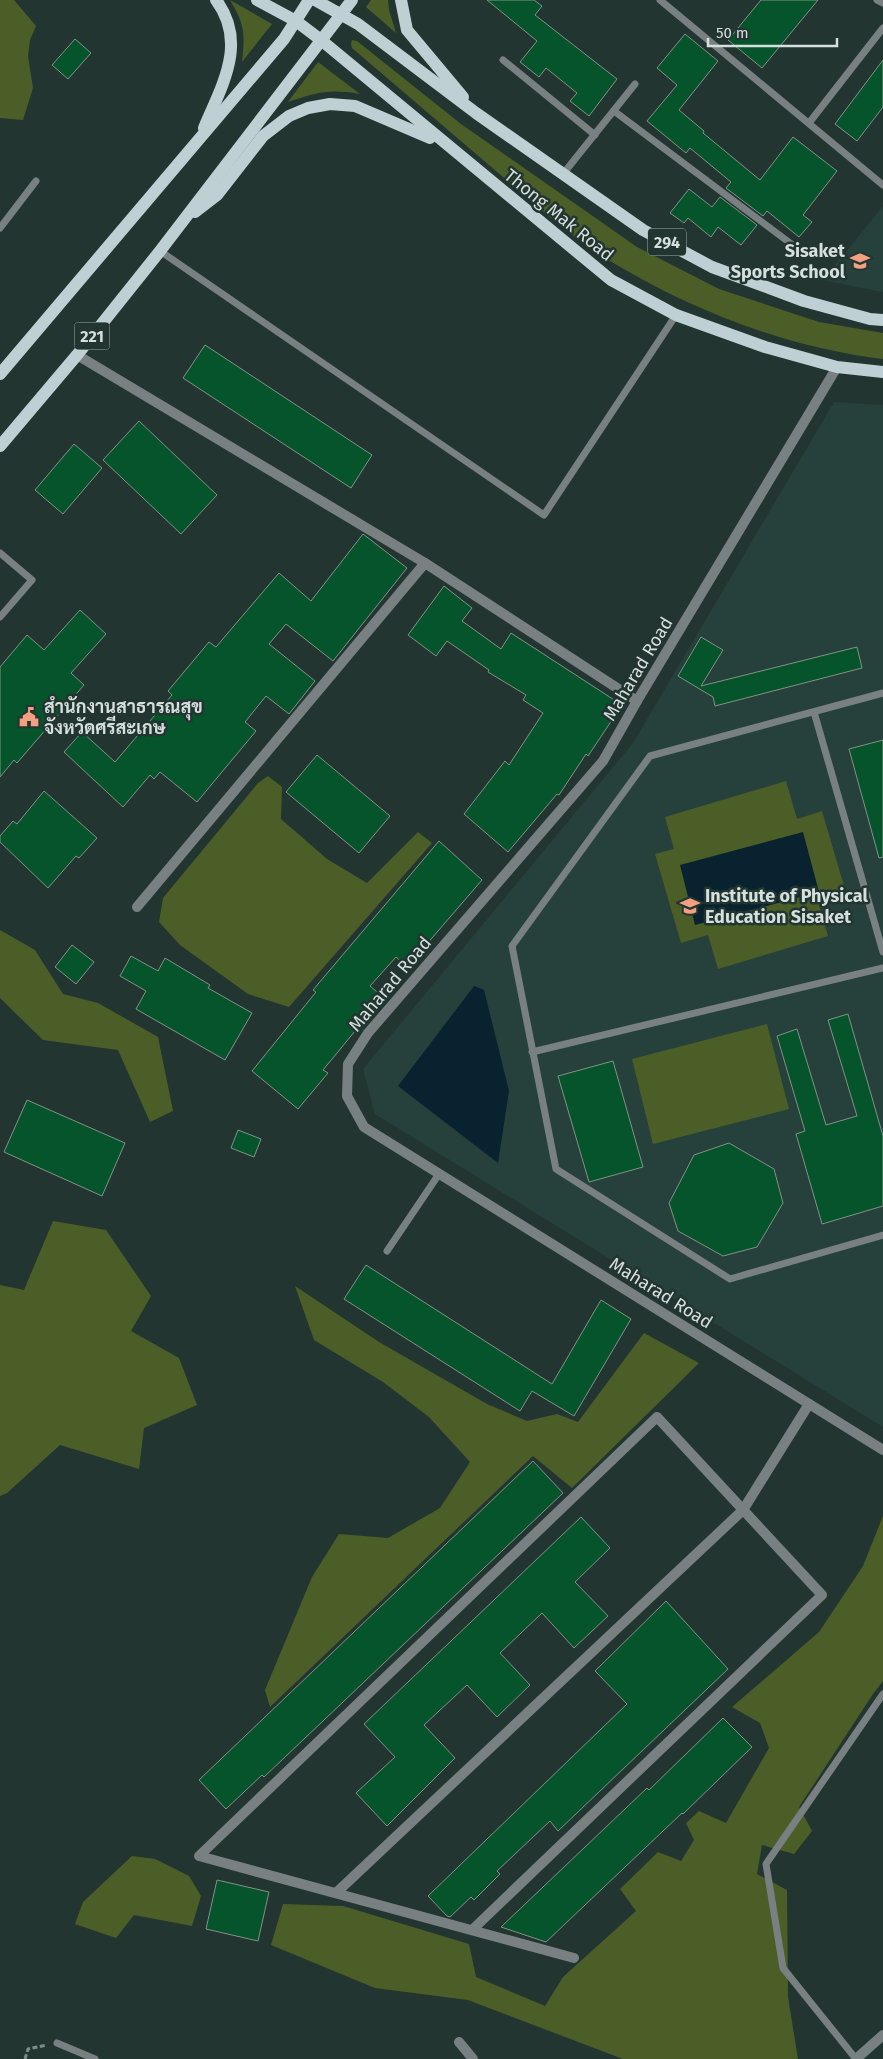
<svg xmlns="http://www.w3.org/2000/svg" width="883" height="2059" font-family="'Fira Sans',Sarabun,sans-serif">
<rect width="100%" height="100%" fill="#233531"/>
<g fill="#26403b">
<path d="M883 206V292L822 280 854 242Z"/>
<path d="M834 402 883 405V1427L375 1114 363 1069 633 743Z"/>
</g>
<g fill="#4c5e27">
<path d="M0 0H14L36 26 30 40 28 56 33 88 23 120 0 118Z"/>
<path d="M230 0 272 24 242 62C245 34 245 25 230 0Z"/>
<path d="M371 0H388L389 10 396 33 366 7Z"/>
<path d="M352 40 357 41 461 124 637 247 719 289 819 322 883 333V359C789 348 696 312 615 264 572 238 533 203 496 171 448 130 400 89 352 48L351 44Z"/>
<path d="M318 62 360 94C328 89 319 92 288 102Z"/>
<path d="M268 776 282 787 281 819 327 859 367 883 418 832 432 843 289 1007 248 994 180 945 159 922 163 898 258 783Z"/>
<path d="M786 781 797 819 822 811 847 896 819 905 828 936 718 969 708 935 681 943 655 854 674 849 665 817Z"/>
<path d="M0 930 35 950 63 994 98 1003 158 1037 173 1111 150 1122 118 1050 43 1040 0 998Z"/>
<path d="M767 1024 789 1109 653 1144 632 1059Z"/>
<path d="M53 1221 106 1230 151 1296 131 1331 179 1358 197 1405 144 1428 139 1469 60 1445 7 1493 0 1496V1285L24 1290Z"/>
<path d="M295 1286 379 1342 487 1404 527 1421 557 1414 578 1422 644 1333 699 1363 572 1488 533 1456 270 1707 265 1690 312 1577 339 1534 388 1538 440 1508 470 1462 429 1417 383 1382 314 1340Z"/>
<path d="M883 1516V1681L873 1694 799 1807 812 1831 794 1854 762 1845 757 1874 787 1890 788 1997 798 2059H623L468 2000 375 1988 271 1945 283 1904 343 1906 469 1944 476 1977 545 2006 563 1977 636 1911 620 1889 658 1852 681 1861 694 1840 686 1823 699 1811 726 1823 769 1748 760 1723 732 1707 819 1632 863 1566Z"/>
<path d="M132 1856 155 1859 189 1876 201 1896 192 1926 134 1915 116 1938 75 1924 83 1902Z"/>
</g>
<g fill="#09222f">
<path d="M803 832 819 892 695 925 680 865Z"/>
<path d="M474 986 484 990 509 1091 498 1163 398 1086Z"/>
</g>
<g fill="#06542b" stroke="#839286">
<path d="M487 0H534L542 6 535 15 617 79 589 116 570 101 577 93 546 68 539 77 520 62 537 41Z"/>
<path d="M761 0H818L762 68 728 40Z"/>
<path d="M685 34 718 61 679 110 704 131 703 133 760 180 793 137 837 171 803 215 812 222 799 237 767 211 763 216 726 188 731 182 690 148 686 153 647 121 677 85 657 68Z"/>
<path d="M75 39 91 53 68 79 52 65Z"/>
<path d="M883 60V107L857 141 835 124Z"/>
<path d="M689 189 712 207 720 197 757 225 741 245 718 227 711 237 688 218 684 223 670 213Z"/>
<path d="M205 345 372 455 351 488 183 378Z"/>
<path d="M139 421 217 495 181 534 103 460Z"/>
<path d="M74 444 102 468 63 514 35 490Z"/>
<path d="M363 534 407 568 333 661 286 624 269 644 315 681 289 714 266 696 245 722 256 731 197 802 160 772 154 779 150 775 123 807 64 752 82 732 115 762 172 695 168 691 209 642 216 647 279 573 311 601Z"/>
<path d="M444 586 472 608 462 621 501 649 511 633 622 705 588 756 586 754 559 795 557 794 508 852 464 814 505 761 509 765 543 713 523 700 526 695 488 672 489 670 447 641 436 656 408 635Z"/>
<path d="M80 610 106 634 71 673 84 685 17 763 14 760 0 777V667L27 635 44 650Z"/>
<path d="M701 637 723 650 701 686 857 647 862 668 715 706 713 697 678 676Z"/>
<path d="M883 740V857L879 858 849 749Z"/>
<path d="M317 755 390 816 359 853 286 792Z"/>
<path d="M44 791 97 838 79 858 76 856 48 888 0 842V836L13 821 17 824Z"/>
<path d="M439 841 482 880 407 967 396 957 370 986 383 997 323 1070 328 1073 298 1109 252 1071 316 992 313 990Z"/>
<path d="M72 945 94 962 76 984 55 967Z"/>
<path d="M131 956 158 971 165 958 210 985 208 988 252 1013 225 1060 136 1009 146 991 120 976Z"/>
<path d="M848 1014 883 1136V1206L822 1224 796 1134 805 1131 777 1036 797 1029 826 1125 857 1116 828 1020Z"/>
<path d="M613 1061 643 1167 589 1182 558 1076Z"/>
<path d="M27 1100 125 1143 102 1196 4 1152Z"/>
<path d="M238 1130 261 1139 254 1157 231 1148Z"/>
<path d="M729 1143 774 1169 783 1203 757 1247 723 1256 678 1231 669 1203 694 1155Z"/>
<path d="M366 1265 552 1384 601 1300 631 1319 574 1416 532 1391 520 1411 344 1299Z"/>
<path d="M533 1461 563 1493 264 1777 262 1775 226 1809 199 1780Z"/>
<path d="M581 1517 610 1548 575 1582 608 1616 574 1648 542 1613 500 1653 530 1685 497 1717 467 1685 424 1725 455 1758 387 1826 356 1793 395 1757 364 1724Z"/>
<path d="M666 1601 728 1669 558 1831 550 1821 497 1871 500 1874 474 1900 471 1897 450 1917 447 1916 428 1896 627 1704 595 1671Z"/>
<path d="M723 1718 752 1747 683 1814 682 1813 546 1942 501 1927 647 1788 649 1790Z"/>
<path d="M217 1880 269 1892 258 1941 206 1929Z"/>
</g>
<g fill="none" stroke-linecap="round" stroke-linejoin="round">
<path stroke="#7e8c89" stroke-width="3" stroke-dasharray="5 2.5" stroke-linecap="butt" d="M25 2059 28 2049 47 2045"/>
<g stroke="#788082" stroke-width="7">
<path d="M660 0 883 185"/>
<path d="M877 0 883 3"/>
<path d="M503 60 595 135"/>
<path d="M614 111 794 246"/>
<path d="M809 123 883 28"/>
<path d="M563 174 635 84"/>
<path d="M0 228 36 181"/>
<path d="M160 251 544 515 676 315"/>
<path d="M0 553 32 580 0 617"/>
<path d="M883 693 650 756 512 946 556 1169 730 1279 883 1235"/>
<path d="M814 712 883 952"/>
<path d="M532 1052 883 968"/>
<path d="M387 1251 439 1174"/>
<path d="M57 2043 95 2059"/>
<path d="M856 2059 783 1968 766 1864 883 1694"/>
</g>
<g stroke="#788082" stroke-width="10">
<path d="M77 355 425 563 637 701"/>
<path d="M837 367 637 701 603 761 368 1033 348 1064 347 1096 364 1127 883 1450"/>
<path d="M137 907 425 563"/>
<path d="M336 1893 743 1510 809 1404"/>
<path d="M472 1930 822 1595 657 1417 199 1856C324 1890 449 1924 574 1958"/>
<path d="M459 2042 473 2059"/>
<path d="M856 2059 883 2035"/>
</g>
<g stroke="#bed0d3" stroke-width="12">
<path d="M257 0 296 21 321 40 611 280 676 315 765 347 837 367 883 372"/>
<path d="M315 0 358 24 476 113 643 230 712 267 804 301 870 319 883 320"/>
<path d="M401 0 407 30 463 97"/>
<path d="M204 128C222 85 248 43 216 0"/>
<path d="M195 212 217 195 263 136 289 116 308 108 330 104 355 106 430 138"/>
<path d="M0 374 284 39 309 0"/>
<path d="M0 446 77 355 160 251 352 0"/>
</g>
</g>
<defs>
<symbol id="university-bare" viewBox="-9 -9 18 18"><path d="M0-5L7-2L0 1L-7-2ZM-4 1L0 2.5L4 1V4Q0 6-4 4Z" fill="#f2a081" stroke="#233531" stroke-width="2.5" paint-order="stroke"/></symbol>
<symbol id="civic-bare" viewBox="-9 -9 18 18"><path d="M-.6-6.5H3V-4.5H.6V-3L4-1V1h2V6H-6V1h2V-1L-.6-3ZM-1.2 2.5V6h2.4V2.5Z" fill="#f2a081" stroke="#233531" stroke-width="2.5" paint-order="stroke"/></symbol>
</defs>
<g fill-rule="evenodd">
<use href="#university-bare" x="846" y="247" width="28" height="28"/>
<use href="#civic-bare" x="15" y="703" width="28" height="28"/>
<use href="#university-bare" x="676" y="892" width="28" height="28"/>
</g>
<g text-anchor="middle" stroke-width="5" stroke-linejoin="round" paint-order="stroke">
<g fill="#233531" stroke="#a0aca9" stroke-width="1">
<rect x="648" y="228.5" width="38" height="27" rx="4"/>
<rect x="74.5" y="322.5" width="35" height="27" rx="4"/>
</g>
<g font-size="16" font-weight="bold" fill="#d5dfdd">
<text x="667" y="248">294</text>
<text x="92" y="342">221</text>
</g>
<g font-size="18" fill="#d5dfdd" stroke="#233531">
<text transform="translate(559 215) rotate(39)" y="6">Thong Mak Road</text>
<text transform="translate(638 669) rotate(-59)" y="6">Maharad Road</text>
<text transform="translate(390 984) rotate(-50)" y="6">Maharad Road</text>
<text transform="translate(661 1293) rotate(32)" y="6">Maharad Road</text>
</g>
<g font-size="18" font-weight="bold" fill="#d5dfdd" stroke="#233531" text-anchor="start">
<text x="845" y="257" text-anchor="end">Sisaket<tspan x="845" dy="21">Sports School</tspan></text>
<text x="44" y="713">สำนักงานสาธารณสุข<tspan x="44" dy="21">จังหวัดศรีสะเกษ</tspan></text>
<text x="705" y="902">Institute of Physical<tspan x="705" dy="21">Education Sisaket</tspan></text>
</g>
</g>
<path d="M708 38v8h129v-8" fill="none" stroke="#d5dfdd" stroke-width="2.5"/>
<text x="716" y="38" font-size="15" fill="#d5dfdd" stroke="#233531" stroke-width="4" paint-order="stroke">50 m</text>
</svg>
